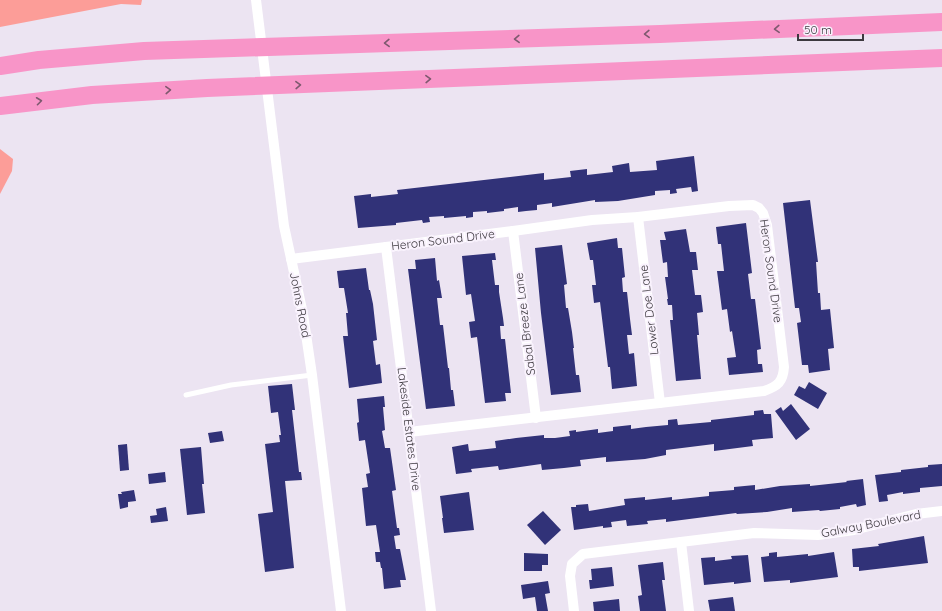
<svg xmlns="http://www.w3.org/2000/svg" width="942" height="611" font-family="Quicksand,sans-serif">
<rect width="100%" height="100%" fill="#ece4f2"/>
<g fill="#fc9d98">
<path d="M0 0H142L141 5 121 4 0 27Z"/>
<path d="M0 149 13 159 12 171 0 194Z"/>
</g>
<g fill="#313278">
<path d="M694 156 698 191 692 192 691 187 676 189 677 193 670 194V190L655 191V195L618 201 595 202V200L552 207V203L537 205V210L526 211 518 212V207L504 209V211L487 213V211L473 212V217L466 218V216L444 218V216L429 217 430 222 423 223 422 220 396 223V225L358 228 354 196 371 194V197L398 194 397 190 544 173V180L571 177 570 171 587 169V175L613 172 612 166 629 163 630 172 657 170 656 161Z"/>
<path d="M810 200 818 262H816L818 293H820L821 310 830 309 834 348 828 349 830 370 809 373 808 365H802L797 323 801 322 799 308H795L783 203Z"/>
<path d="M746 223 752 273 748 274 751 299H755L761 349 757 350 758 364H762L763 372 729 375 727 358 736 357 732 331 730 332 727 309 722 310 717 271H724L721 244H718L716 227Z"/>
<path d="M686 229 690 252H696L698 270H692L695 295H701L703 312 697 313 699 335H697L701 379 676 381 670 320H673L672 305H668L667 299H668L665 277H668L667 262 663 263 660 240H666L664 232Z"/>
<path d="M617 238 618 248H622L625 277 622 278 623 292H627L630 319 632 335H627L629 354 634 353 637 386 612 389 610 367H608L600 302 594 303 592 285H596L593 260H590L587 243Z"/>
<path d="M562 245 567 284 564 285 566 308H568L572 332 574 348H573L576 375H579L581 392 551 395 541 313 535 248Z"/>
<path d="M495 253 496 260H492L495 285H499V292L503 318 504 326H500L501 339H505L511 393H505L506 401 485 403 477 337 471 338 469 322 475 321 471 294 466 295 462 256Z"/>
<path d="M435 258 437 281 439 280 442 298H437L440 325H443L448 368H449L451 390H453L455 406 426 409 408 269H416L415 260Z"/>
<path d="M366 268 369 290H370L373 304 377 340 373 341 376 365 380 364 382 383 349 388 343 336H348L346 313H348L344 288H339L337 271Z"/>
<path d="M809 382 827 393 818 409 794 395 799 386 805 389Z"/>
<path d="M292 384 295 410H292L299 472H301L302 480 285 481 294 568 265 572 258 514 273 512 265 444 280 442 279 435H281L278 412 271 413 268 386Z"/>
<path d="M384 396 385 407H383L385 430 382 431 385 448H390L396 490 392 491 394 506 397 528H399L400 535 394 536 396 549H400L406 580H400L401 587 384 589 382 568H381L380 562H376L375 552H380L376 525 366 526 362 488 368 487 366 474 370 473 365 440 359 441 357 423 359 422 357 399Z"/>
<path d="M791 404 810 429 796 440 775 411 781 407 783 411Z"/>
<path d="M763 410 764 414H771L773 438 752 440 753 446 714 451V444L666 450V455L645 459 606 462V457L580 460 581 466 564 468 542 470 541 464 499 470 498 466 471 469 472 472 456 474 452 447 468 444 469 451 496 448 495 441 516 438 544 435V438H555L570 436 569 431 576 430V432L598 429V433L613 431V427L631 425V429L646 427 668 425V420L677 419 678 425 711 422V420L754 415V411Z"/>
<path d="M222 431 224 441 210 443 208 433Z"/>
<path d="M127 444 129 470 120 471 118 445Z"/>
<path d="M201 447 204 484H202L205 513 187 515 180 449Z"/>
<path d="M942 464V486L920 488V492L903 494V492L887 495 888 501 879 502 875 475 901 472V470L928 467V465Z"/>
<path d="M165 472 166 482 149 484 148 474Z"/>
<path d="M863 479 866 505 857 507 856 504 840 507V509L820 511 819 510 792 512V508L767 512 737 514 736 513 666 522V519L647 521 648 524 627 526 626 520 611 522 612 527 603 528V526L574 530 571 507H576V505L588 504 589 511 625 505 624 499 645 497V500L672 497V500L709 496V492L734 490V487L755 485V490L780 486 810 484V486L847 482 846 481Z"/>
<path d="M134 490 136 501 128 502V507L120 509 118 494H122L121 492Z"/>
<path d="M469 492 474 530 444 533 442 518H443L440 496Z"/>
<path d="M166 507 168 521 151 523 150 516 157 515 156 509Z"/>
<path d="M543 511 561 530 545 545 527 525Z"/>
<path d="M924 536 928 563 859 571V567H853L852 549 879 546 878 544Z"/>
<path d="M777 552V557L808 554V556L834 552 838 577 790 583V580L764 582 761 557 769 556V553Z"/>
<path d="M524 553 548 554V565H542V571H524Z"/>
<path d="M748 555 751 582 734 584V582L704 585 701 558 715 557V561L732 559 731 556Z"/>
<path d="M663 562 665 580H662L666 611H640L638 596 642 595 638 565Z"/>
<path d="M612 567 614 586 590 589 589 580H592L591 569Z"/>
<path d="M548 581 550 593 545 594 548 611H537L535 597 523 599 521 585Z"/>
<path d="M733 597 735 611H710L708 600Z"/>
<path d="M619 599 620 611H594L593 602Z"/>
</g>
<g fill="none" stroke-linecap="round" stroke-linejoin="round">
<path stroke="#fff" stroke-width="5" d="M186 395 231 385 312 375"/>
<g stroke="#fff" stroke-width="10">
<path d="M256 0 284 226 303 314 312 375 341 611"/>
<path d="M638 217 660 403"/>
<path d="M513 231 536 418"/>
<path d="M386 247 431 611"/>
<path d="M291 259 513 231 592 220 638 217 729 206 753 205 759 208 763 213 767 225 784 367C783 382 778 386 764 391L409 432"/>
<path d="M681 542 689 611"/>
<path d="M574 611 570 576 572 564 583 554 754 533 818 535 854 530 916 514 942 511"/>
</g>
<g stroke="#f895c8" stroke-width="18">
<path d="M0 66 39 60 144 51 660 34 942 22"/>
<path d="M0 106 92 95 207 88 942 58"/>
</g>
</g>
<defs><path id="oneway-chevron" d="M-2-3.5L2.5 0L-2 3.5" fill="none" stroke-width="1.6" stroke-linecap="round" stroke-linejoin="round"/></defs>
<g stroke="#7e596f">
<use href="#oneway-chevron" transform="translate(777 29) rotate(177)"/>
<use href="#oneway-chevron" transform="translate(647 34) rotate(178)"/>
<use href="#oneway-chevron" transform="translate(517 39) rotate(178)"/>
<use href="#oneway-chevron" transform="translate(387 43) rotate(178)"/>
<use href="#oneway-chevron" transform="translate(428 79) rotate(-2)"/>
<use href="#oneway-chevron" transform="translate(298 85) rotate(-2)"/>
<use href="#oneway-chevron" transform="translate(168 90) rotate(-3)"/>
<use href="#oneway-chevron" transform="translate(39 101) rotate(-7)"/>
</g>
<g text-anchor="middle" stroke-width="4" stroke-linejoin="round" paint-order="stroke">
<g font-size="12" fill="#3d393f" stroke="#f9f2fd">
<text transform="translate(443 240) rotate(-7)" y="4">Heron Sound Drive</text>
<text transform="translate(771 271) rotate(82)" y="4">Heron Sound Drive</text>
<text transform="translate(300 305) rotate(79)" y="4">Johns Road</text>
<text transform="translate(649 310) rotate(-97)" y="4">Lower Doe Lane</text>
<text transform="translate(525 324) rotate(-97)" y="4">Sabal Breeze Lane</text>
<text transform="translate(409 429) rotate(83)" y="4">Lakeside Estates Drive</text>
<text transform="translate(871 524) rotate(-11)" y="4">Galway Boulevard</text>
</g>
</g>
<path d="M798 34v6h65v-6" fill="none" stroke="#3d393f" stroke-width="2"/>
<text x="804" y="34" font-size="12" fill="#3d393f" stroke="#f9f2fd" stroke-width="3" paint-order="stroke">50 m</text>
</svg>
